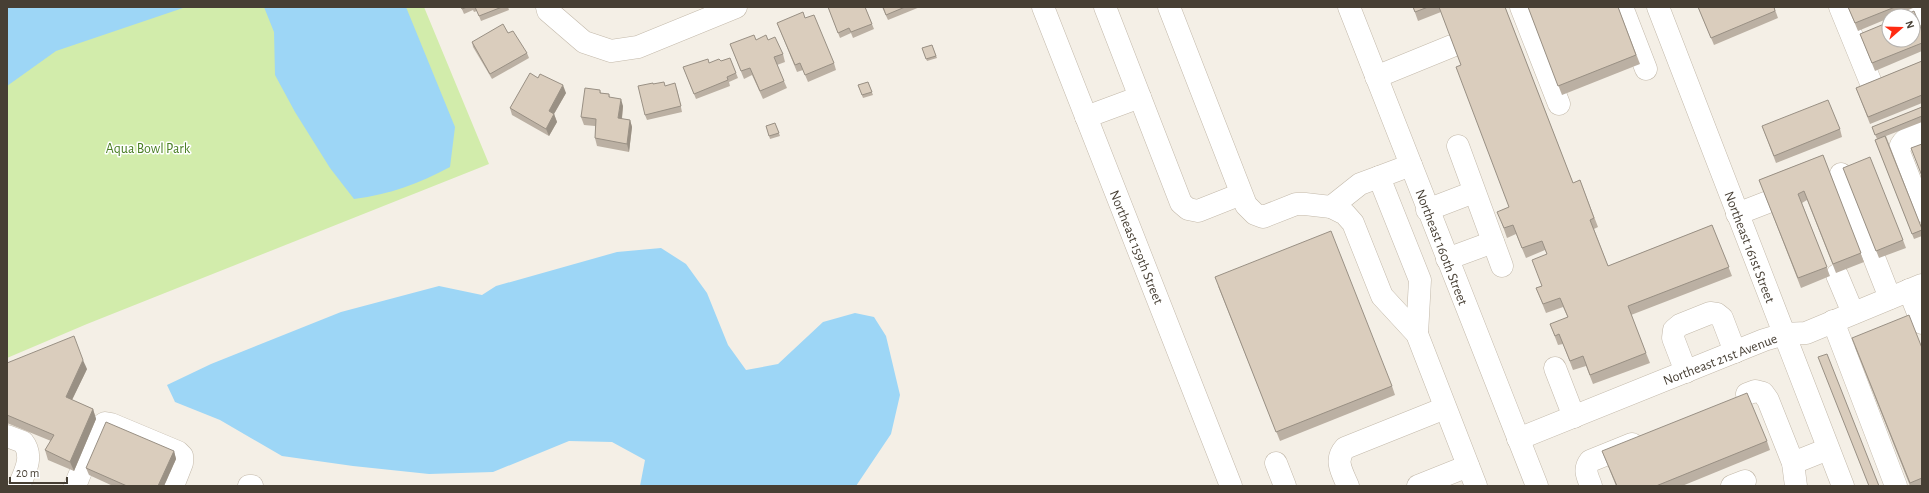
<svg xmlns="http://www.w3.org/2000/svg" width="1929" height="493" font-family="'Alegreya Sans',sans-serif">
<rect width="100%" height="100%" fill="#f4efe6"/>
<path fill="#d2ecab" d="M7 7H424L489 164 87 324 7 358Z"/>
<g fill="#9dd6f6">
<path d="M7 7H189L183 8 56 51 7 86Z"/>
<path d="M264 7H406L455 127 450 167C418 184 391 194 354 199L330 168 295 112 275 75 274 32Z"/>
<path d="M661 248 686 264 707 293 728 345 746 370 778 364 823 322 855 313 874 317 886 336 900 395 891 434 856 486H640L645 460 612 442 569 441 493 472 429 474 353 466 282 456 220 420 175 402 167 385 211 364 341 312 439 286 482 295 496 286 617 252Z"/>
</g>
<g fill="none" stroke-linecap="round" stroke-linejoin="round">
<defs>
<g id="minor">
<path d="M547 7 548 11 584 42 611 51 638 47 736 7"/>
<path d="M1043 7 1231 486"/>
<path d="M1105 7 1181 203 1188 209 1198 211 1241 194"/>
<path d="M1169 7 1246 205 1255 214 1263 217 1296 204H1305L1331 207 1345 214 1353 223 1382 296 1417 334 1476 486"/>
<path d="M1349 7 1537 486"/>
<path d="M1521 7 1559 104"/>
<path d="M1622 7 1646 69"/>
<path d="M1658 7 1843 486"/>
<path d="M1840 7 1871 83"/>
<path d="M1912 16 1922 14"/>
<path d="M1376 77 1452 46"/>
<path d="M1086 117 1140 97"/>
<path d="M1922 132C1911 137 1901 138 1899 152L1922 211"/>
<path d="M1458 146 1502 266"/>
<path d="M1411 165 1379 177 1420 280 1417 334"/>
<path d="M1841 174 1890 298"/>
<path d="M1331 207 1360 184 1379 177"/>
<path d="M1427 210 1474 192"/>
<path d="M1737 214 1768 202"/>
<path d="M1447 259 1493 242"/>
<path d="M1837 275 1853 313"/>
<path d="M1909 290 1922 323"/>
<path d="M1833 321 1896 486"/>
<path d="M1555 368 1574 417"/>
<path d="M1686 372 1673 338 1674 330 1680 325 1710 313 1717 314 1722 318 1735 352"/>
<path d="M1747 394 1755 391 1763 393 1768 400 1793 463 1796 486"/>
<path d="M7 436 23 442C34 456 25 472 19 486"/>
<path d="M1518 439 1764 340 1784 334 1806 333 1922 285"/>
<path d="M1276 463 1285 486"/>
<path d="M1793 463 1828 449"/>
<path d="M75 486 99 427 105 423 111 424 178 452 182 456V463L173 486"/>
<path d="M249 486H252"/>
<path d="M1348 486C1342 472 1334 460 1345 448L1445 408"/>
<path d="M1418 486 1468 466"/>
<path d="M1591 486C1588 477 1583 470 1590 461L1632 444"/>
<path d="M1732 486 1745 481"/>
</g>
</defs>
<use href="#minor" stroke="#c3b9aa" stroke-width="23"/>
<use href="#minor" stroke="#fff" stroke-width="22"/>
</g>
<g fill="#bbb0a3">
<path d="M461 7H508L509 10 481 21 477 11 474 12 473 10 464 14Z"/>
<path d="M828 7H865L874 29 853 38 851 33 840 38Z"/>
<path d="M882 7H920L888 20Z"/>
<path d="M1413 7H1505L1573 183 1580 180 1598 227 1594 229 1608 266 1712 225 1732 276 1631 315 1650 363 1593 384 1586 366 1573 370 1563 344 1558 345 1550 324 1568 318 1563 307 1546 313 1536 288 1542 286 1547 254 1545 250 1526 258 1516 234 1507 238 1501 221 1509 207 1461 65 1441 12 1418 21Z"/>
<path d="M1528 7H1618L1640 64 1562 95Z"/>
<path d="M1698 7H1774L1778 18 1714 45Z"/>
<path d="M1848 7H1913V8L1894 16H1889V18L1858 31Z"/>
<path d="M805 18 834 63 836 70 808 82 803 70 797 72 777 23Z"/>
<path d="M1922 31V51L1875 71 1860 34Z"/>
<path d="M508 33 527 53 529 58 492 79 473 47 472 42Z"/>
<path d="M756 40H768L783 54 785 62 777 65 787 88 763 99 752 75 744 79 730 44Z"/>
<path d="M932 45 937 58 927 61 922 48Z"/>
<path d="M730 58 738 78 729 82 730 86 696 99 683 67 721 61Z"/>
<path d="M1922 61V103L1870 124 1856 88Z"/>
<path d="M538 78 566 93 554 114 557 122 549 136 512 115 510 108Z"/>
<path d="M868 82 873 95 863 98 858 85Z"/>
<path d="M653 84 665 86 677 89 682 112 647 120 645 115Z"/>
<path d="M600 90 601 93 609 94 610 98 623 106 622 119 630 120 632 127 629 152 597 146 595 138V126L584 125 581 117Z"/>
<path d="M1922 107V122L1886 136 1922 229V236L1914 239 1875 140 1877 139 1872 127Z"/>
<path d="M775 123 780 136 770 139 766 126Z"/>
<path d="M1762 126 1840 129 1842 137 1776 163Z"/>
<path d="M1823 155 1864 262 1836 273 1807 200 1802 203 1830 276 1801 288 1759 180Z"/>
<path d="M1846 175 1903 240 1906 248 1879 258Z"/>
<path d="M1218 286 1392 386 1395 395 1280 441Z"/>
<path d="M1855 347 1922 348V486H1910Z"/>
<path d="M7 363 87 369 72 400 93 409 96 419 74 471 48 460 45 450 51 441 7 423Z"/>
<path d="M1767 441 1770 450 1682 486H1616L1602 451Z"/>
<path d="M174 451 176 459 164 486H113L89 475 86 468Z"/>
</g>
<g fill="#999084">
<path d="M563 85 566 93 551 119 549 111Z"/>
<path d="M621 99 623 106 621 126 618 118Z"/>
<path d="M554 114 557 122 549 136 546 129Z"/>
<path d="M630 120 632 127 629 152 627 144Z"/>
<path d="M83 360 87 369 69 406 66 397Z"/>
<path d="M93 409 96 419 74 471 70 462Z"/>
<path d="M174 451 176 459 164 486H158Z"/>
</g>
<g fill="#dacdbd" stroke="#999084">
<path d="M461 7H467L462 9Z"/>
<path d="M475 7H502L479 16Z"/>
<path d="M828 7H865L872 24 851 32 849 28 838 33Z"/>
<path d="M883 7H905L886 15Z"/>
<path d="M1413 7H1428L1415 12Z"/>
<path d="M1439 7H1505L1573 183 1580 180 1594 218 1590 220 1608 266 1712 225 1729 267 1628 306 1646 353 1590 375 1583 356 1570 361 1559 334 1555 336 1550 324 1568 317 1560 298 1543 304 1536 288 1542 286 1532 260 1547 254 1542 241 1522 248 1513 225 1504 228 1497 212 1509 207 1456 67 1461 65Z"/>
<path d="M1528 7H1618L1636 55 1558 86Z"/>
<path d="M1698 7H1774L1775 11 1711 38Z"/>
<path d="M1848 7H1895L1855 23Z"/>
<path d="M1914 11 1922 31V43L1872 63 1860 34 1889 22V40H1913V16H1903Z"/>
<path d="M803 12 805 18 814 15 834 63 805 75 800 63 795 65 777 23Z"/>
<path d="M503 24 508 33 513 31 527 53 490 74 472 42Z"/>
<path d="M754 35 756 40 766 35 768 40 775 37 783 54 774 57 784 81 760 91 750 68 741 71 730 44Z"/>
<path d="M932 45 936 56 926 59 922 48Z"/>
<path d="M730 58 736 73 727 77 728 80 694 94 683 67 708 59 709 63 719 59 721 61Z"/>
<path d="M1922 61V95L1868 117 1856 88Z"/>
<path d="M530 73 538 78 540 74 563 85 549 111 554 114 546 129 510 108Z"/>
<path d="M664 82 665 86 675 83 681 106 645 115 638 86 653 83V84Z"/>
<path d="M868 82 872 92 862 95 858 85Z"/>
<path d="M585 88 600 90V93L609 94V97L621 99 618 118 630 120 627 144 595 138 596 119 581 117Z"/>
<path d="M1828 100 1840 129 1774 156 1762 126Z"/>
<path d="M1922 107V116L1875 135 1872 127Z"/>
<path d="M775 123 779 133 769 136 766 126Z"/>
<path d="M1885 136 1922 229V230L1912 234 1875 140Z"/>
<path d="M1922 144V176L1911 148Z"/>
<path d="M1823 155 1861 253 1833 264 1804 191 1798 194 1827 267 1798 278 1759 180Z"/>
<path d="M1870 157 1903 240 1876 251 1843 168Z"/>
<path d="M1331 231 1392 386 1276 432 1215 277Z"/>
<path d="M1909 315 1922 348V478L1910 483 1852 338Z"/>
<path d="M74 336 83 360 66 397 93 409 70 462 45 450 54 435 7 415V363Z"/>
<path d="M1827 354 1879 486H1869L1818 357Z"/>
<path d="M1747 393 1767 441 1656 486H1617L1602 451Z"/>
<path d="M106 422 174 451 158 486H127L86 468Z"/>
</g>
<g text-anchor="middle" stroke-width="3" stroke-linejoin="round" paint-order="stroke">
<g font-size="14" fill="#497e23" stroke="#fff">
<text x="148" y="153">Aqua Bowl Park</text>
</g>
<g font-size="14" fill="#473f34" stroke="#fff">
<text transform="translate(1137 247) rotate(68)" y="5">Northeast 159th Street</text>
<text transform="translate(1442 247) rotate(69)" y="5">Northeast 160th Street</text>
<text transform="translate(1750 247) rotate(69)" y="5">Northeast 161st Street</text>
<text transform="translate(1720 359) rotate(-21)" y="5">Northeast 21st Avenue</text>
</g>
</g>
<rect width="1929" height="493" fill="none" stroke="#473f34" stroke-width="16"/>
<g transform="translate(1901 28) rotate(70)"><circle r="19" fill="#ffffff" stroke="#b5b2ae"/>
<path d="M0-3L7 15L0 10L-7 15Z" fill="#ff2b12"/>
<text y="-6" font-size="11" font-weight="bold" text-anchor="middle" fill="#473f34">N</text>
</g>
<path d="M10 477v6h57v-6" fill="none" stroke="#473f34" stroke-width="2"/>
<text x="16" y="477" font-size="12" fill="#473f34" stroke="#ffffff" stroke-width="3" paint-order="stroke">20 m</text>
</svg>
